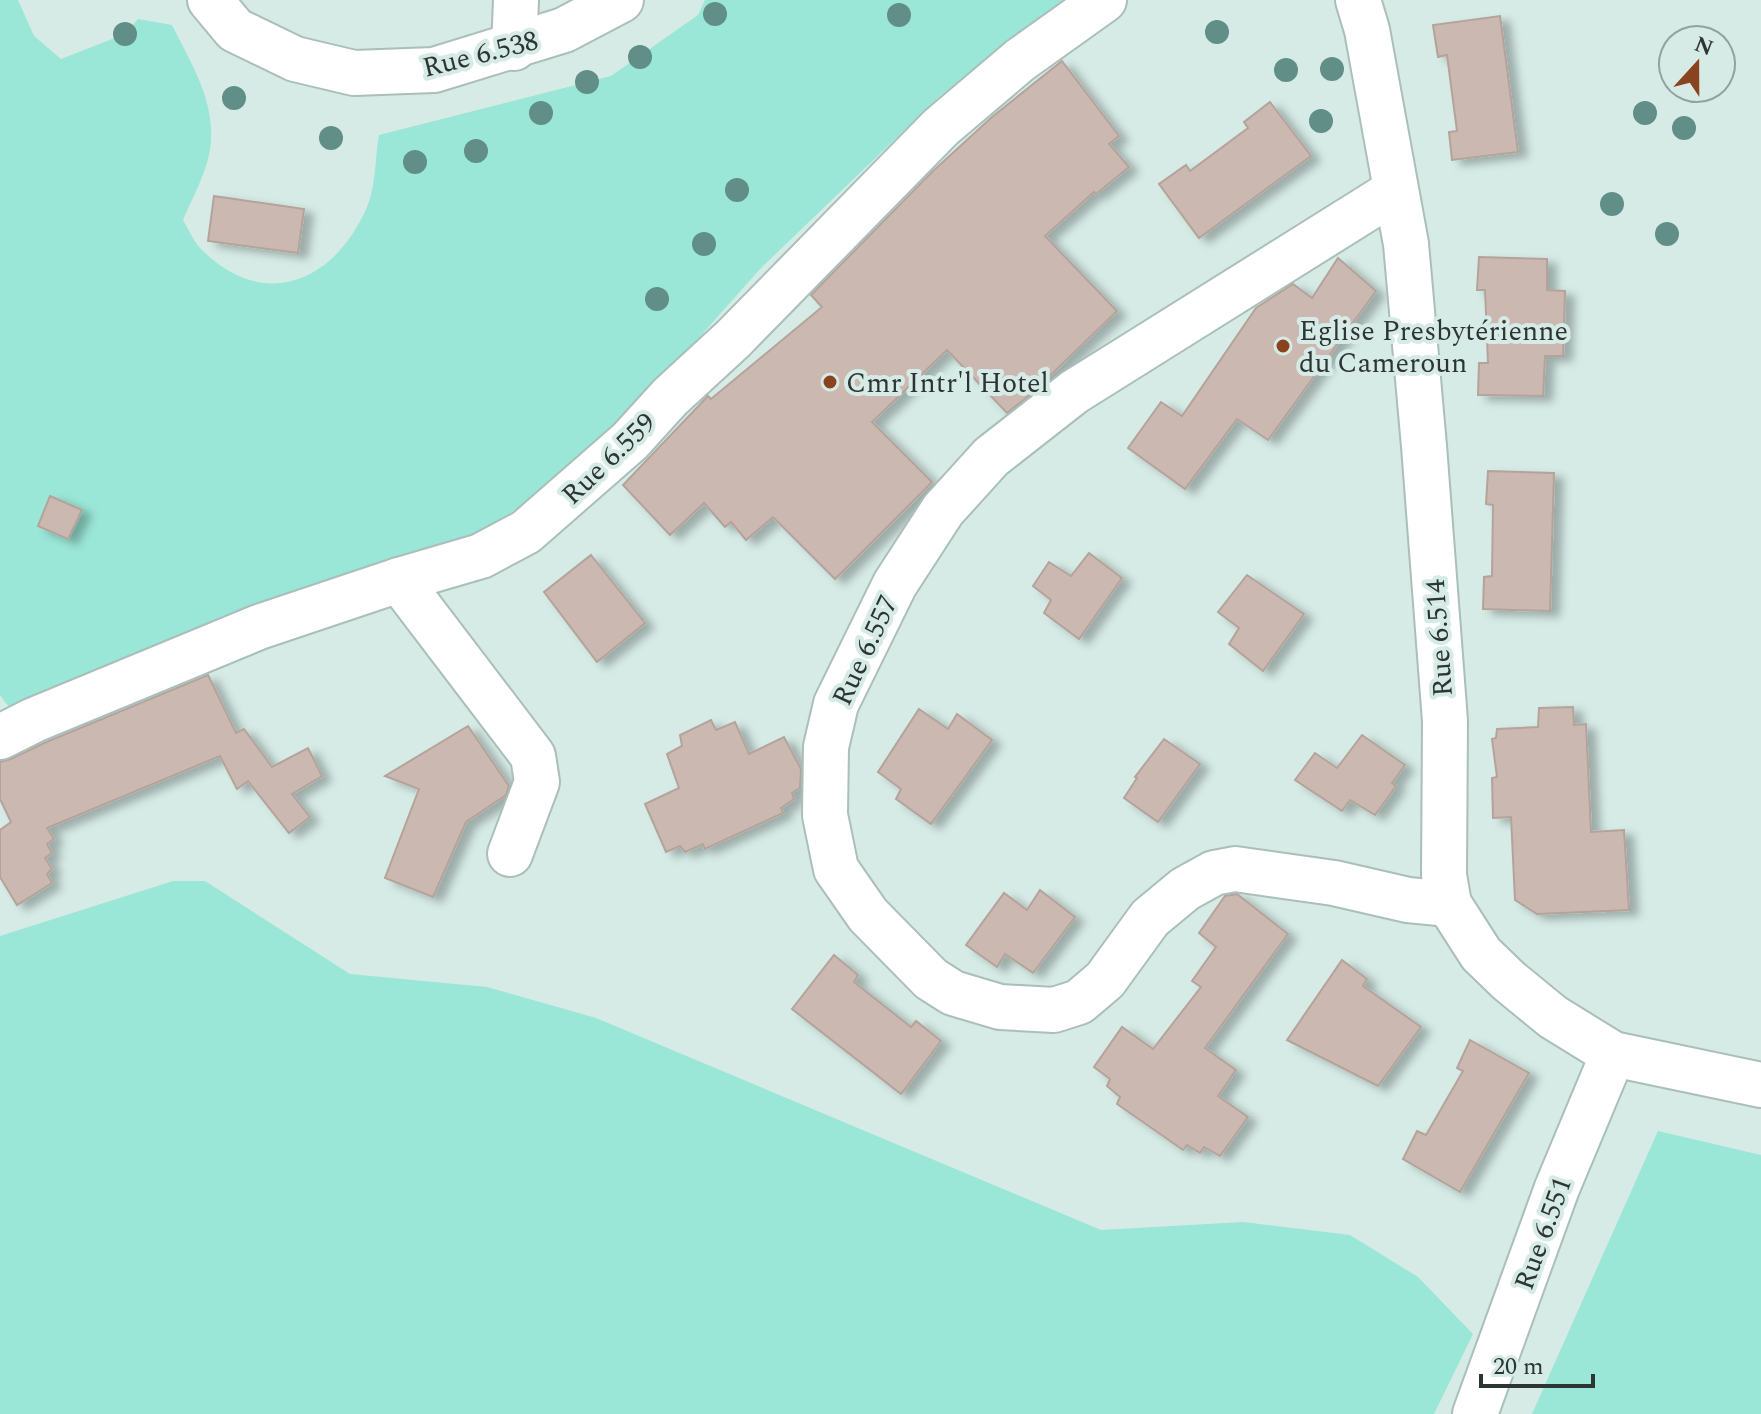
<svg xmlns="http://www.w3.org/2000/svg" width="1761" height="1414" font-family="Spectral,serif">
<defs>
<filter id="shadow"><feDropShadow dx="9" dy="5" stdDeviation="4" flood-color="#0004"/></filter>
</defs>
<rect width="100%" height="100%" fill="#d6ebe6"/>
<g fill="#9ae6d7">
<path d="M0 0H18L34 36 61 59 125 34 138 19 172 25C193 67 219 107 209 155 204 177 192 199 183 220 189 230 194 243 203 251 266 312 335 281 367 207 376 186 375 157 379 135L611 76 698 15 705 0H1063L941 95 760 269 625 421 522 505 488 529 233 612 11 710 0 695Z"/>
<path d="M173 881H205L350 974 487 987 596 1018 1101 1230 1243 1222 1350 1235 1418 1277 1473 1334 1434 1414H0V936Z"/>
<path d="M1658 1131 1761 1155V1414H1532Z"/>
</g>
<g fill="#cbb9b1" stroke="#b4a39b" stroke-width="2" filter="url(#shadow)">
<path d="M1500 16 1518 152 1452 160 1449 132 1457 131 1447 55 1438 57 1433 25Z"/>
<path d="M1062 61 1119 136 1109 144 1129 167 1096 194 1094 192 1045 236 1117 311 1031 394 1007 413 947 350 872 422 932 482 835 579 773 517 746 540 731 522 725 527 704 503 670 535 623 485 708 396 711 399 822 307 811 295 932 172 992 117Z"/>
<path d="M1270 102 1311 156 1199 238 1159 184 1186 165 1190 171 1248 128 1244 122Z"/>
<path d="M214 196 304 209 298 253 208 241Z"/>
<path d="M1479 257 1547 259V290L1565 291 1563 356H1545L1543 396 1478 395 1479 363H1488L1485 290H1477Z"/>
<path d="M1338 258 1376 291 1268 440 1237 419 1185 489 1128 448 1161 402 1182 416 1256 308 1293 284 1312 298Z"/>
<path d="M1488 471 1554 473 1550 611 1483 609 1484 577 1492 576 1493 505 1486 504Z"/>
<path d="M50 496 82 510 68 539 38 526Z"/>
<path d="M1089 553 1122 578 1079 639 1044 613 1051 600 1033 586 1049 562 1071 576Z"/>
<path d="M591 555 645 623 597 662 544 592Z"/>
<path d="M1247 575 1304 614 1263 671 1229 644 1239 628 1218 612Z"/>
<path d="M208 675 236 733 244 729 272 767 308 748 322 776 292 794 310 817 289 833 248 781 237 789 220 756 47 828 54 839 47 844 52 853 45 858 52 869 47 874 52 883 17 905 0 877V830L11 822 0 799V762L11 759 44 743Z"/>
<path d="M1573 707 1574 725 1586 724 1591 832 1624 830 1629 910 1537 914 1515 900 1511 817 1493 818 1492 778 1497 777 1492 739 1496 738 1497 729 1538 727 1539 708Z"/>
<path d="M919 709 948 729 957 714 992 740 931 824 896 799 901 789 878 772Z"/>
<path d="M711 720 716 730 735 722 749 754 784 737 801 769 800 788 792 793 794 799 781 808 783 813 705 849 703 844 685 852 680 846 666 852 645 804 679 788 667 754 682 746 680 735Z"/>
<path d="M468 726 509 786 506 795 466 822 433 897 385 878 419 789 385 776Z"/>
<path d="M1362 735 1405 765 1392 783 1396 786 1375 815 1350 800 1342 811 1295 780 1315 753 1337 768Z"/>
<path d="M1164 739 1200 764 1158 822 1124 798 1137 778 1135 777Z"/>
<path d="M1040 890 1075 917 1033 973 1005 954 997 967 966 945 1004 893 1027 910Z"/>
<path d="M1237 894 1288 934 1205 1048 1236 1070 1218 1096 1248 1117 1220 1156 1204 1147 1200 1153 1187 1145 1183 1150 1117 1104 1120 1097 1107 1086 1110 1079 1094 1067 1122 1027 1153 1049 1201 987 1192 981 1216 947 1199 933 1225 896Z"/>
<path d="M834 955 858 975 854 982 911 1027 916 1021 941 1041 901 1094 792 1009Z"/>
<path d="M1342 960 1367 979 1363 986 1421 1027 1378 1086 1287 1040Z"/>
<path d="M1470 1040 1529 1073 1460 1192 1403 1159 1417 1131 1426 1135 1463 1071 1457 1068Z"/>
</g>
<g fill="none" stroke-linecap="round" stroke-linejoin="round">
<defs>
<g id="minor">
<path d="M210 0 235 30 295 59 354 73 434 70 564 30 621 0"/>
<path d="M1358 0 1367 30 1406 244 1424 446 1445 721 1444 875 1449 904 1481 954 1509 981 1553 1017 1613 1054 1761 1085"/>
<path d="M514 48 516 0"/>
<path d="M1395 191 1074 392 991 457 943 510 895 584 836 704 826 747 825 815 836 869 868 915 931 979 953 993 1000 1007 1054 1010 1079 1002 1105 980 1150 918 1185 889 1214 873 1235 869 1334 883 1408 900 1449 904"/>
<path d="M399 580 533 756 537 782 510 854"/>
<path d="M0 737 34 720 259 627 399 580 481 556 526 532 630 441 670 397 733 339 941 127 1020 60 1104 0"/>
<path d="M1475 1414 1557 1188 1613 1054"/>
</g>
</defs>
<use href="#minor" stroke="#aabeba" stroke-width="48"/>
<use href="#minor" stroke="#fff" stroke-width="44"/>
</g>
<g fill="#618e87">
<circle cx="715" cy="14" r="12"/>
<circle cx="899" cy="15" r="12"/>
<circle cx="1217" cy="32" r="12"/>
<circle cx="125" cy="34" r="12"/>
<circle cx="640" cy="57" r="12"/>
<circle cx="1332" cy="69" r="12"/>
<circle cx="1286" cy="70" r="12"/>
<circle cx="587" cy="82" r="12"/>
<circle cx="234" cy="98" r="12"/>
<circle cx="541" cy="113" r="12"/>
<circle cx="1645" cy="113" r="12"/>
<circle cx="1321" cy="121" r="12"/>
<circle cx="1684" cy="128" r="12"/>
<circle cx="331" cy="138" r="12"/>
<circle cx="476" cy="151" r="12"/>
<circle cx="415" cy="162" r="12"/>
<circle cx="737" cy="190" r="12"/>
<circle cx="1612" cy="204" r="12"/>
<circle cx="1667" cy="234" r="12"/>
<circle cx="704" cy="244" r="12"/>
<circle cx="657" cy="299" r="12"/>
</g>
<g fill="#89431e" stroke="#d6ebe6" stroke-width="3">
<circle cx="1283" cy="346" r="8"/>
<circle cx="830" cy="382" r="8"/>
</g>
<g text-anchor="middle" stroke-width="8" stroke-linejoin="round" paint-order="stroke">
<g font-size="28" fill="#2c3533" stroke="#d6ebe6">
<text transform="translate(480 53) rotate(-14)" y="10">Rue 6.538</text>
<text transform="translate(608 458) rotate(-44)" y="10">Rue 6.559</text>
<text transform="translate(1438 638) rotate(-94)" y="10">Rue 6.514</text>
<text transform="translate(864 650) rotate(-65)" y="10">Rue 6.557</text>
<text transform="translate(1542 1233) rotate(-70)" y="10">Rue 6.551</text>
</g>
<g font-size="28" fill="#2c3533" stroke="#d6ebe6" text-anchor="start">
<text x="1299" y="340">Eglise Presbytérienne<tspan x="1299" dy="32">du Cameroun</tspan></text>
<text x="846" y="392">Cmr Intr'l Hotel</text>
</g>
</g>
<g transform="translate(1697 64) rotate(21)"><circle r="38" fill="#d6ebe6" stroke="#92a29e" stroke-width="2"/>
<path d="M0-6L14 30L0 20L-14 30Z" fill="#89431e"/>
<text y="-12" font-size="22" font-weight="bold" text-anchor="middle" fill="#2c3533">N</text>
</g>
<path d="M1481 1374v12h112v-12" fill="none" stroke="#2c3533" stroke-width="4"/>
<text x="1493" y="1374" font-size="24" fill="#2c3533" stroke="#d6ebe6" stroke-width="6" paint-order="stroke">20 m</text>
</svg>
